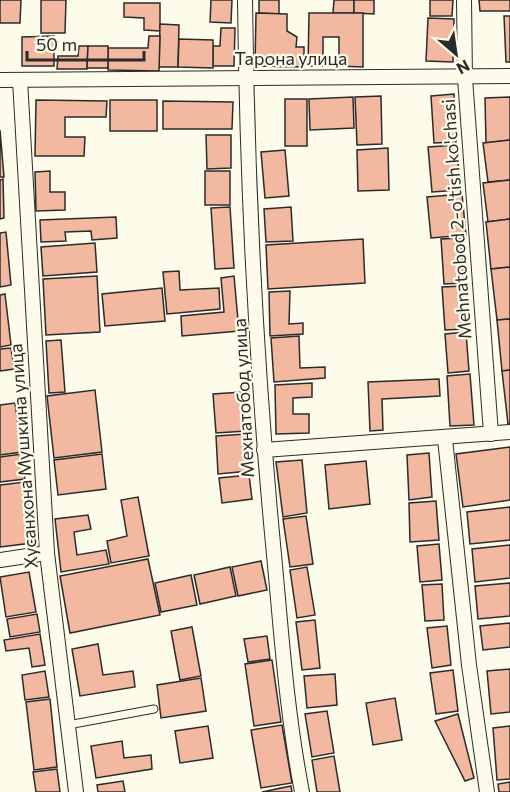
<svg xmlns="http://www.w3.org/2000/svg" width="510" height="792" font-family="Commissioner,sans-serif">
<rect width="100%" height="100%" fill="#fdfbea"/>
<g fill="#f2b8a0" stroke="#2b2b2b" stroke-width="1.5">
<path d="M0 0H21L20 23H0Z"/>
<path d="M41 0H66L65 33H41Z"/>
<path d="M211 0H232L231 23 210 22Z"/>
<path d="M259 0H279V14L259 13Z"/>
<path d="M334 0H354V13H333Z"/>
<path d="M354 0H374V14L354 13Z"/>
<path d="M430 0H453L452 16H430Z"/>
<path d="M479 0H510V11H480Z"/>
<path d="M124 3H160V31L144 30V18L124 17Z"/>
<path d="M256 13 287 14V31L297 37 296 47H304V67L255 66Z"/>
<path d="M309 13H363V67L339 66V37H323V66H308Z"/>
<path d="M504 16H510V62H506Z"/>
<path d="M428 18 454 19 453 62 426 61Z"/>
<path d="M160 24 179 25 178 67H159Z"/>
<path d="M221 28H235L234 66H213V46H220Z"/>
<path d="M54 36V66H22V37Z"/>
<path d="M149 36H160L159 71 108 70V48H148Z"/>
<path d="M179 39 213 40V68L178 67Z"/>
<path d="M79 46H88L87 69H57L58 56H78Z"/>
<path d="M88 46H108V68H87Z"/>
<path d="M454 94 456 142 434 143 431 96Z"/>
<path d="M381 96 382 144 357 145 355 97Z"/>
<path d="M353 97 354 128 310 130 309 99Z"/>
<path d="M510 97V140L486 143 485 98Z"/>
<rect x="285" y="99" width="22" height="47"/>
<path d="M36 100 107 101 106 117H65V137H85L84 156H35Z"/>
<rect x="110" y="100" width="47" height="31"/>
<path d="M163 101 233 102 232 129H163Z"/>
<path d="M0 130 4 177H0Z"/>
<path d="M206 135H231V168L207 169Z"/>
<path d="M510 140V180L488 182 483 143Z"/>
<path d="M457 145 460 190 432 192 428 147Z"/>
<path d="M388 148 389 190 358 191 357 150Z"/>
<path d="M285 150 289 196 265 198 261 152Z"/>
<path d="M50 171V192H65V210L36 211 35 172Z"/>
<rect x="205" y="171" width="25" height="34"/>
<path d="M3 179 4 218 0 219V180Z"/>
<path d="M510 180V219L488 222 483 183Z"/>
<path d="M462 194 466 235 431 238 427 197Z"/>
<path d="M230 207 234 268 215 269 211 208Z"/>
<path d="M291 207 293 241 266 242 264 209Z"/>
<path d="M116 217 117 238 92 240 91 231 65 232 66 241 41 242 40 220Z"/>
<path d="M510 219V267L491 269 486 222Z"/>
<path d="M6 232 11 285 0 287V233Z"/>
<path d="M461 238 464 283 444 284 441 239Z"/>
<path d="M363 239 365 283 268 289 266 245Z"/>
<path d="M95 243 97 272 43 276 41 247Z"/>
<path d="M510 267V319L497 320 491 269Z"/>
<path d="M179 271 180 290 219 288 220 309 167 314 163 272Z"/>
<path d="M97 276 100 332 46 335 43 279Z"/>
<path d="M234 276 239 331 182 336 181 316 224 312 221 278Z"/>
<path d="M464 286 466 329 445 330 442 287Z"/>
<path d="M162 288 165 321 105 326 102 294Z"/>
<path d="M290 291 289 324 303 323V334L270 336 269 292Z"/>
<path d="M5 294 11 345 0 347V295Z"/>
<path d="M510 319V370L502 371 497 320Z"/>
<path d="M466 332 469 371 448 373 445 334Z"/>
<path d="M299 336 300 368 325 367V378L274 382 271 338Z"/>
<path d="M61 340 65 392 49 393 46 341Z"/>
<path d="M11 348 14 369 0 371V349Z"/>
<path d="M510 370V424H508L502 371Z"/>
<path d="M470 374 474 425 450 426 447 376Z"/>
<path d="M439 379 440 396 382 399 383 430 370 431 368 382Z"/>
<path d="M312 383V397L293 398V414H309V433L276 434 275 385Z"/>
<path d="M95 390 102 452 54 458 47 396Z"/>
<path d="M242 392 246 431 216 433 213 394Z"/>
<path d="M15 403 22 452 0 455V405Z"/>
<path d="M246 434 249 471 218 474 216 436Z"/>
<path d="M510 447V500L463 507 456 454Z"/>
<path d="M429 453 432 497 409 500 407 455Z"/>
<path d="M22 454 25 479 0 482V457Z"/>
<path d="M102 454 106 489 58 495 54 460Z"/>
<path d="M302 460 307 513 283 517 276 462Z"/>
<path d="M366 461 370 504 329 509 325 465Z"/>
<path d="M249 475 252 499 222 503 219 478Z"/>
<path d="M25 482 32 543 0 547V485Z"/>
<path d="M138 497 149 556 111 563 107 541 127 536 121 500Z"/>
<path d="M436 501 439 540 410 542 409 503Z"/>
<path d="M510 507V540L470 544 467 512Z"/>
<path d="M88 515 91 529 74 532 77 555 106 550 109 564 61 572 55 519Z"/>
<path d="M306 516 313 564 290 567 283 519Z"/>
<path d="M439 544 442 580 420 582 417 546Z"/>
<path d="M510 545V578L475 582 472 549Z"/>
<path d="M148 559 160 615 70 633 60 576Z"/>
<path d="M261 561 267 590 238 596 232 567Z"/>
<path d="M230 567 236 596 200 604 194 575Z"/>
<path d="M307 567 315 615 297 618 290 570Z"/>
<path d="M29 572 36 612 6 617 0 577Z"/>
<path d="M191 575 197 605 161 612 155 583Z"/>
<path d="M510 583V616L478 619 475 586Z"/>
<path d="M442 584 444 620 425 621 422 585Z"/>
<path d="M37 614 40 632 10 637 7 619Z"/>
<path d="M315 620 320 668 302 670 296 622Z"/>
<path d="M510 623V647L483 650 480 626Z"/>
<path d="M447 626 451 665 432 668 427 628Z"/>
<path d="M192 627 201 676 180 680 171 631Z"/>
<path d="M40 634 45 665 32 667 29 648 6 651 4 640Z"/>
<path d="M267 636 270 659 248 662 244 639Z"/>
<path d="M98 644 103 675 133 671 135 687 80 696 72 649Z"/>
<path d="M272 660 281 722 254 726 245 664Z"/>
<path d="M510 669V712L491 714 487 671Z"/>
<path d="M453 670 458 711 436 714 430 673Z"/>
<path d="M45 671 49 697 25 700 22 675Z"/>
<path d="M335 674 337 705 307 708 304 676Z"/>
<path d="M201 678 206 711 161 718 157 685Z"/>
<path d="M395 698 402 740 373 745 366 703Z"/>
<path d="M50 699 57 767 34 770 26 702Z"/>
<path d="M327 711 334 753 312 757 305 714Z"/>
<path d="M458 714 474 778 465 781 435 721Z"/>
<path d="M282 725 292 783 261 788 251 730Z"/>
<path d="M208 726 213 758 180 763 175 731Z"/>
<path d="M510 726V779L497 780 493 728Z"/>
<path d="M122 741 124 758 151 755 152 769 96 778 91 746Z"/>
<path d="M334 756 340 792H317L312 760Z"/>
<path d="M57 769 60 792H36L33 772Z"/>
<path d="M123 781 125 792H98L97 785Z"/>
<path d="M510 782V792H499L498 784Z"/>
<path d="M291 786 292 792H262Z"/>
</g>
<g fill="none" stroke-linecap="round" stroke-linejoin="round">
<defs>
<path id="service" d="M68 725 154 709"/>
<g id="minor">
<path d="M245 0C247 181 256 364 273 544 281 627 286 710 302 792"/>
<path d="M464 0 465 78 491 434"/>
<path d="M0 80 510 76"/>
<path d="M20 80 47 553 76 792"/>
<path d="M445 439 469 665 487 792"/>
<path d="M264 450 510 432"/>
<path d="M0 560 47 553"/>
</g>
</defs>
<use href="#service" stroke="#2b2b2b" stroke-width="9"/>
<use href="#minor" stroke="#2b2b2b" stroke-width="16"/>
<use href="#service" stroke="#fdfbea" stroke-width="7"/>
<use href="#minor" stroke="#fdfbea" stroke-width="14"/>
</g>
<g text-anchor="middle" stroke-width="4.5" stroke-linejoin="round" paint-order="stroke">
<g font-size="18" fill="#2b2b2b" stroke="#fdfbea">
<text x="291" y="65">Тарона улица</text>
<text transform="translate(457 219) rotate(-94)" y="6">Mehnatobod 2-o'tish ko'chasi</text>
<text transform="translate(244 398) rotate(-93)" y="6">Мехнатобод улица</text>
<text transform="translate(24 456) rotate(-94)" y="6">Хусанхона Мушкина улица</text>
</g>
</g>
<g transform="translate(456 54) rotate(151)" stroke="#fdfbea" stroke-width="4.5" paint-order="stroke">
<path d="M0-4.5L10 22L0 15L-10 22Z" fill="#2b2b2b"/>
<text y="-9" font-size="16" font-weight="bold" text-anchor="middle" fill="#2b2b2b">N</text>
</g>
<path d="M27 51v9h117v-9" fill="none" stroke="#2b2b2b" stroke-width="3"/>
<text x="36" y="51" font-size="18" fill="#2b2b2b" stroke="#fdfbea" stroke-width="4.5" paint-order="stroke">50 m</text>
</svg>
